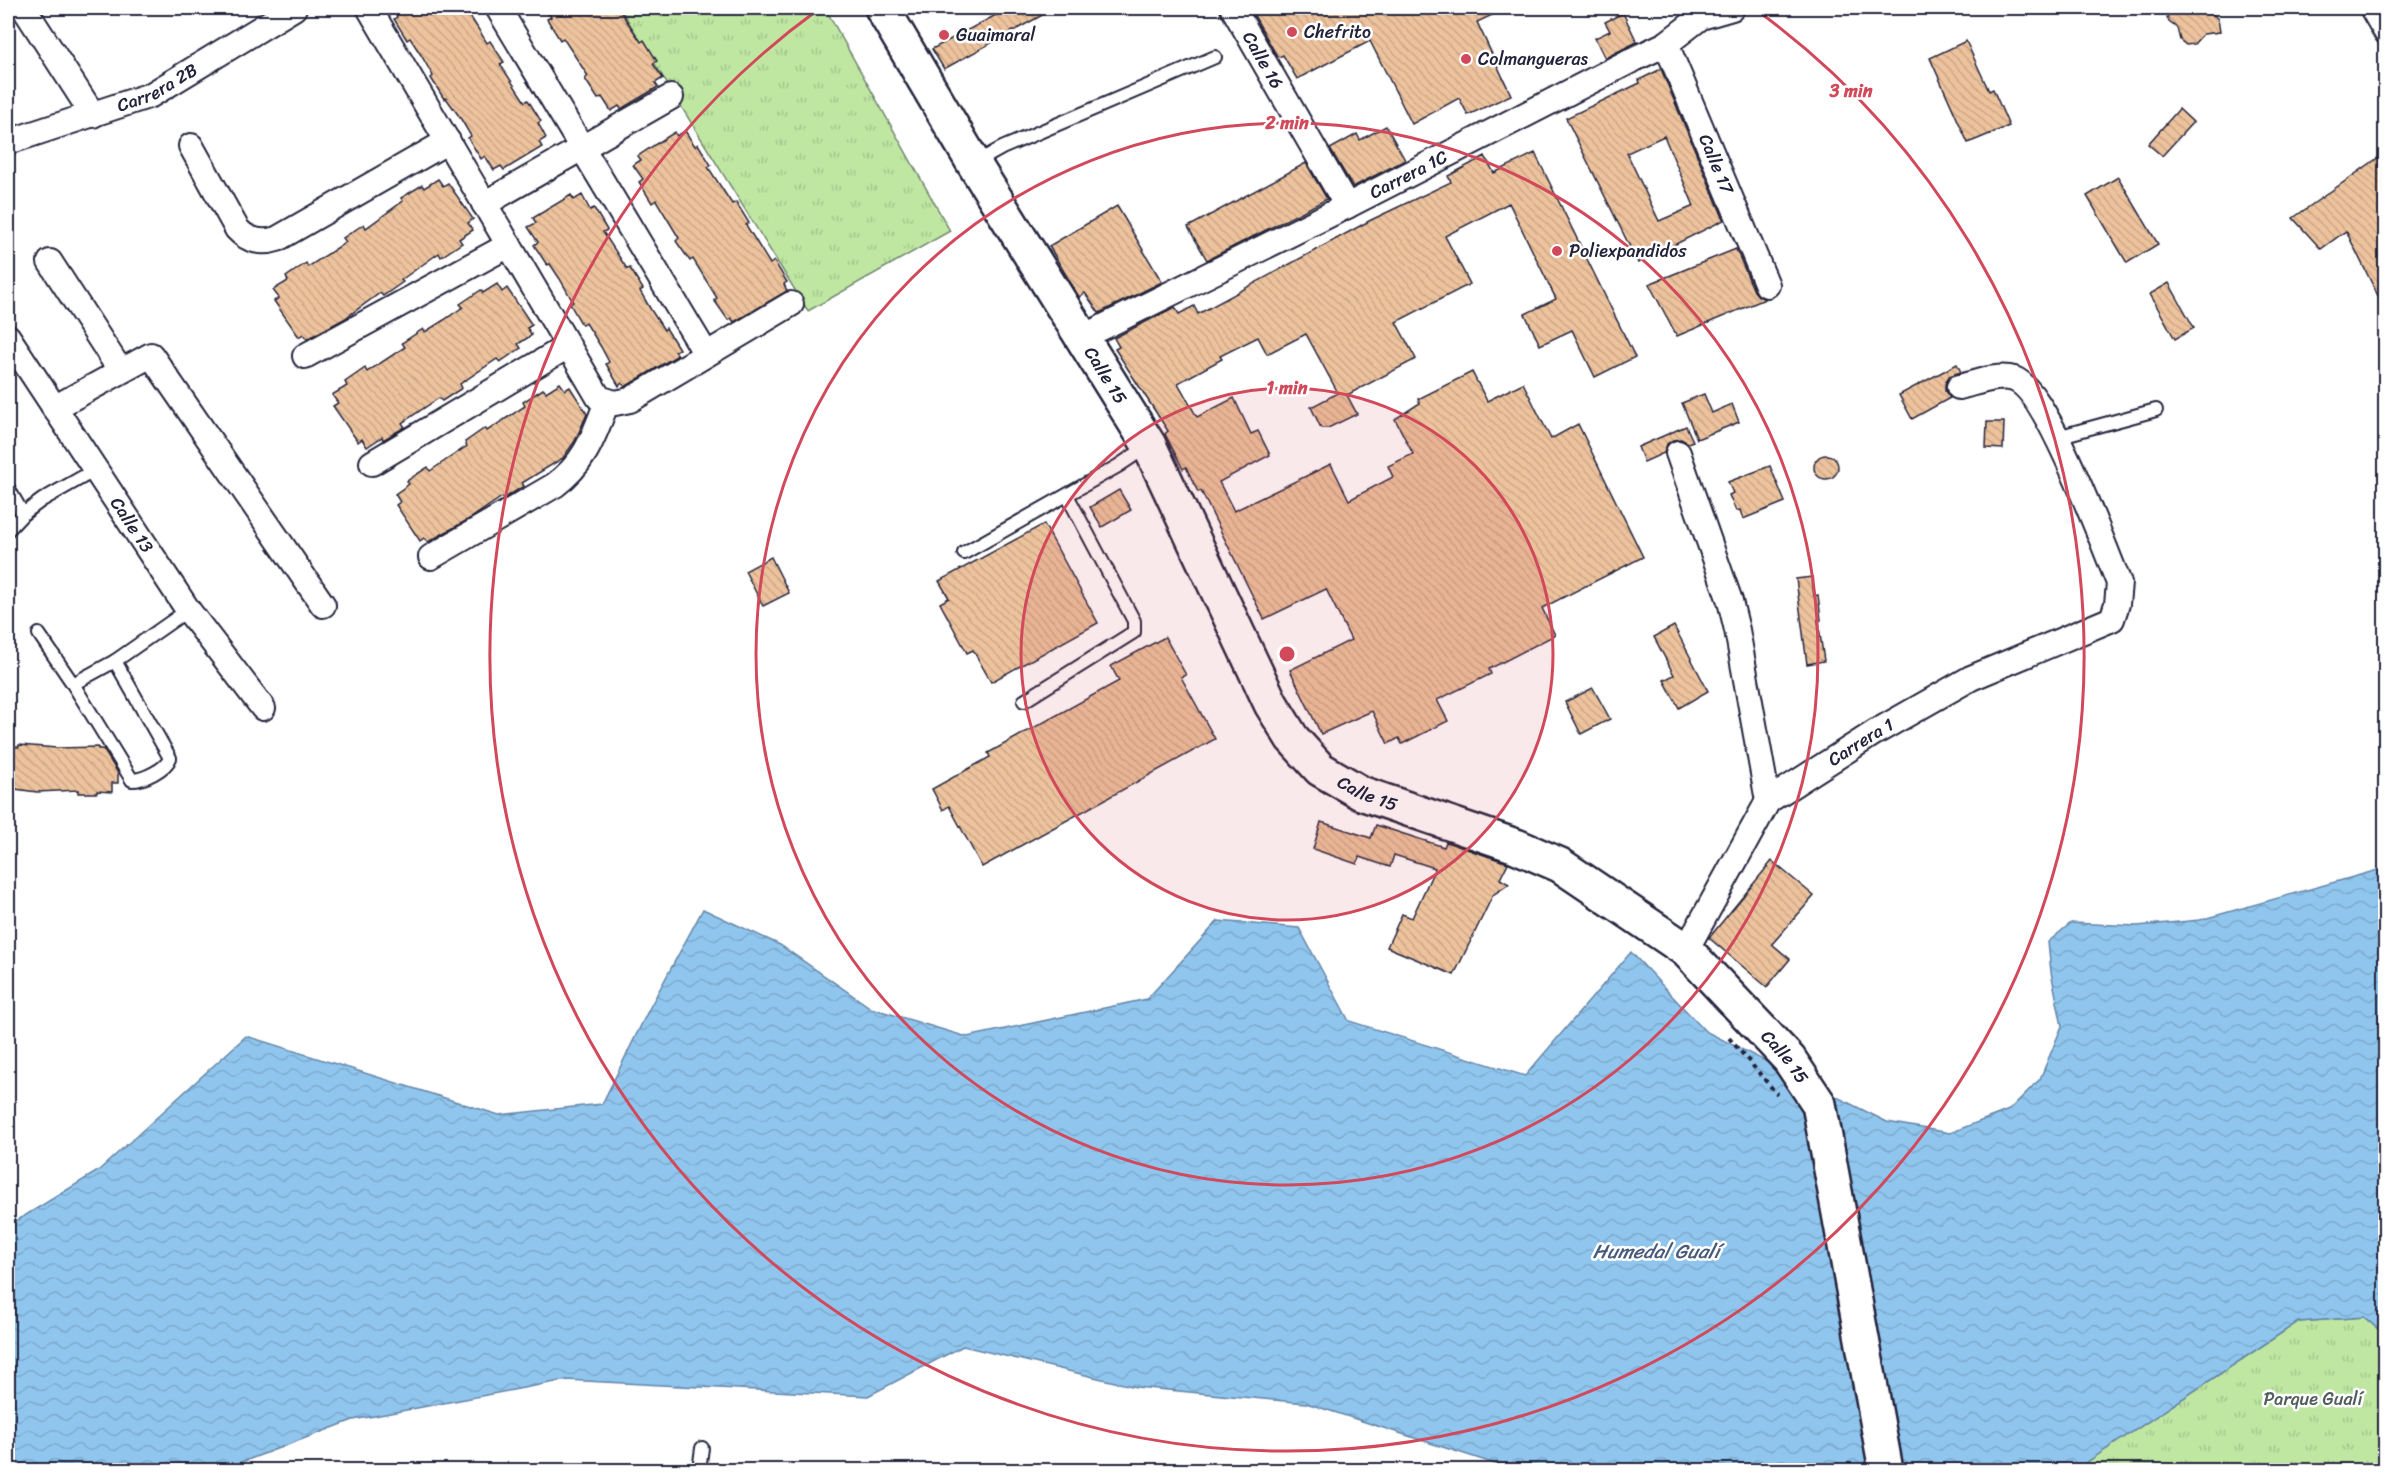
<svg xmlns="http://www.w3.org/2000/svg" width="2393" height="1478" font-family="Sriracha,sans-serif">
<defs>
<pattern id="grass-tufts" width="24" height="20" patternUnits="userSpaceOnUse" patternTransform="scale(1.5)"><rect width="24" height="20" fill="#bfe7a2"/><path d="M3 7l-1-3M5 7V3M7 7l1-3M15 17l-1-3M17 17v-4M19 17l1-3" fill="none" stroke="#a4c68c"/></pattern>
<pattern id="water-waves" width="16" height="10" patternUnits="userSpaceOnUse" patternTransform="scale(1.5)"><rect width="16" height="10" fill="#90c6ee"/><path d="M0 5q4-4 8 0t8 0" fill="none" stroke="#7caacd"/></pattern>
<pattern id="building-back-hatch" width="6" height="6" patternUnits="userSpaceOnUse" patternTransform="scale(1.5)"><rect width="6" height="6" fill="#edc39d"/><path d="M-1 5l2 2M0 0l6 6M5-1l2 2" fill="none" stroke="#cba788"/></pattern>
</defs>
<rect width="100%" height="100%" fill="#fff"/>
<filter id="ink" filterUnits="userSpaceOnUse"><feTurbulence type="fractalNoise" baseFrequency=".0167" numOctaves="2"/><feDisplacementMap in="SourceGraphic" scale="12" xChannelSelector="R" yChannelSelector="G"/><feConvolveMatrix kernelMatrix="1 2 1 2 8 2 1 2 1" color-interpolation-filters="sRGB"/></filter>
<g filter="url(#ink)">
<g fill="url(#grass-tufts)" stroke="#70846e" stroke-width="1.5">
<path d="M620 8H825L950 231 808 311Z"/>
<path d="M2364 1317 2385 1335V1470H2075L2298 1322Z"/>
</g>
<path fill="url(#water-waves)" stroke="#6484a6" stroke-width="1.5" d="M2385 868V1335L2364 1317 2298 1322 2075 1470H1514L1306 1403 1136 1387 963 1346 868 1396 566 1380 353 1420 221 1470H8V1226L98 1171 246 1036 499 1115 602 1104 649 1009 703 909 780 945 871 1008 967 1037 1147 999 1218 921 1299 928 1349 1021 1525 1076 1631 952 1705 1031 1887 1122 1950 1133 2009 1110 2040 1079 2062 1026 2051 972 2048 942 2071 923 2137 926 2200 920Z"/>
<g fill="url(#building-back-hatch)" stroke="#22223b" stroke-width="1.5" fill-rule="evenodd">
<path d="M391 8H465L487 43 490 41 504 62 500 64 525 102 528 100 541 121 538 123 546 138 539 142 542 147 504 170 501 166 494 170 485 156 481 159 468 138 471 136 459 116 446 98 444 99 431 78 433 76 421 55 410 38 407 40 394 19 397 17Z"/>
<path d="M544 8H618L641 42 644 40 657 61 653 64 663 78 655 83 658 87 621 109 619 106 611 111 602 97 598 99 585 79 588 76 563 38 560 40 547 19 551 17Z"/>
<path d="M1009 8H1055L944 69 932 49Z"/>
<path d="M1250 8H1507L1477 22 1511 95 1468 115 1459 98 1412 124 1370 41 1297 79 1283 55 1279 57 1277 56Z"/>
<path d="M2172 8H2206L2218 19 2220 32 2203 34 2194 44 2186 45 2180 40 2177 28 2169 22 2167 17Z"/>
<path d="M1623 13 1637 42 1605 58 1595 38 1610 31 1605 22Z"/>
<path d="M1966 41 1989 91 1993 89 2009 126 1968 143 1930 58Z"/>
<path d="M1661 69 1724 220 1638 263 1566 118 1640 83 1639 80ZM1664 136 1694 206 1659 221 1627 153Z"/>
<path d="M2179 109 2193 122 2162 156 2148 144Z"/>
<path d="M1386 126 1405 160 1353 187 1330 149 1357 134 1360 140Z"/>
<path d="M685 131 695 146 698 144 711 165 708 167 721 187 732 204 736 202 749 223 746 225 770 264 774 261 787 282 784 284 787 291 734 322 731 318 728 320 714 300 717 298 693 259 690 261 676 241 679 238 656 200 652 203 639 182 643 179 633 165 641 160 638 156 656 144 675 132 677 136Z"/>
<path d="M1535 153 1635 357 1595 377 1572 330 1540 345 1525 314 1556 299 1509 203 1445 236 1470 284 1396 322 1416 359 1347 395 1357 414 1328 428H1321L1311 407 1338 393 1306 334 1267 354 1258 337 1220 356 1222 359 1178 383 1197 417 1234 398 1251 434 1258 431 1270 455 1219 482 1234 511 1331 464 1349 500 1393 477 1388 466 1413 454 1395 419 1420 403 1418 399 1472 372 1487 401 1523 383 1551 439 1578 424 1643 557 1542 608 1555 635 1489 669 1491 674 1437 700 1448 721 1402 744 1399 738 1388 744 1372 711 1321 734 1290 670 1351 640 1326 589 1264 619 1201 491 1198 492 1186 467 1183 469 1165 434 1168 431 1115 349 1119 347 1114 338 1175 307 1179 314 1194 306 1198 314 1371 220 1451 182 1448 176 1485 156 1494 173Z"/>
<path d="M2385 153V310L2346 231 2321 249 2293 218Z"/>
<path d="M1306 163 1327 199 1207 260 1188 227Z"/>
<path d="M2118 177 2158 244 2127 263 2087 196Z"/>
<path d="M438 179 443 186 448 183 473 219 468 223 473 230 459 239 462 243 441 257 439 253 401 280 403 282 383 296 380 293 344 319 307 339 303 334 299 337 274 301 279 298 273 290 288 281 286 277 306 263 308 267 346 242 343 238 364 224 366 228 403 201 401 198 422 185 424 188Z"/>
<path d="M571 195 574 200 582 195 590 210 594 208 607 230 603 232 627 269 630 268 643 289 640 291 651 310 664 330 666 328 679 349 675 351 678 355 625 387 622 383 619 386 606 364 609 362 601 347 586 323 582 325 570 304 573 302 560 279 550 264 547 265 534 245 538 242 528 227 536 223 533 218Z"/>
<path d="M1117 206 1162 282 1099 313 1085 293 1079 297 1049 246Z"/>
<path d="M1736 249 1754 291 1758 296 1765 299 1677 336 1649 284Z"/>
<path d="M2169 283 2194 328 2175 339 2150 294Z"/>
<path d="M497 284 502 292 507 288 532 325 527 328 532 335 518 344 521 348 500 362 497 359 460 384 462 388 442 401 439 398 402 423 405 427 383 440 382 437 367 447 362 439 358 442 333 406 338 403 332 395 347 386 345 382 365 368 367 372 405 347 402 343 423 329 425 332 444 320 463 307 460 304 481 290 483 293Z"/>
<path d="M1957 364 1961 372 1949 376 1945 384V391L1950 398 1912 419 1899 395Z"/>
<path d="M560 383 565 390 570 387 587 414 575 441 563 458 522 483 524 486 503 499 502 497 471 518 428 542 424 538 420 541 396 505 400 502 395 494 409 484 407 481 417 474 428 467 430 471 467 446 465 442 485 428 487 431 525 406 523 402 543 389 546 392Z"/>
<path d="M1704 394 1712 413 1732 404 1739 422 1697 439 1682 403Z"/>
<path d="M1987 422H2004L2003 449 1986 448Z"/>
<path d="M1686 426 1693 441 1688 443 1681 439 1673 440 1667 444 1664 453 1644 462 1638 447Z"/>
<circle cx="1826" cy="467" r="12"/>
<path d="M1770 466 1785 502 1743 519 1740 510 1736 511 1729 495 1733 493 1728 482Z"/>
<path d="M1119 490 1131 510 1102 527 1090 507Z"/>
<path d="M1044 524 1098 623 991 682 973 650 967 653 940 603 949 598 939 581Z"/>
<path d="M771 557 789 593 763 606 745 571Z"/>
<path d="M1812 577 1814 596 1818 595 1821 620H1818L1824 661 1807 664 1796 579Z"/>
<path d="M1674 626 1708 691 1679 708 1664 680 1674 675 1654 637Z"/>
<path d="M1165 637 1186 675 1181 677 1215 739 982 867 949 806 943 810 932 789 990 757 988 753 1119 681 1111 666Z"/>
<path d="M1593 688 1610 719 1581 734 1565 702Z"/>
<path d="M19 745 57 748 98 747V749H103L118 773V783H112V792L97 791V793H78V790L37 792 8 788V747H19Z"/>
<path d="M1321 822 1371 838 1376 825 1444 847 1446 842 1508 863 1500 879 1509 884 1493 895 1454 975 1387 947 1402 914 1412 918 1435 868 1394 855 1390 867 1359 857 1357 864 1313 849Z"/>
<path d="M1772 861 1814 896 1772 944 1790 959 1767 987 1709 938Z"/>
</g>
<g fill="none" stroke-linecap="round" stroke-linejoin="round">
<defs>
<g id="lane">
<path d="M975 163 1002 148 1215 57"/>
<path d="M2057 437 2156 410"/>
<path d="M8 488 23 514"/>
<path d="M8 530 23 514 42 500 95 470"/>
<path d="M964 553 1118 466 1148 446"/>
<path d="M39 634 73 684 132 780C144 780 166 769 170 758L115 661 188 610"/>
<path d="M73 684 115 661"/>
<path d="M1024 701 1134 632V621L1067 495"/>
<path d="M699 1470 702 1448"/>
</g>
<g id="street">
<path d="M24 8 93 115"/>
<path d="M369 8 599 398 615 403 630 400 791 304"/>
<path d="M498 8 706 354"/>
<path id="s1" d="M1233 8 1347 206"/>
<path d="M2372 8 2386 32"/>
<path id="s2" d="M1666 44 1767 285"/>
<path id="s3" d="M8 142 151 95 294 8"/>
<path d="M191 146 237 229C248 241 262 244 277 239L448 141"/>
<path d="M484 204 671 97"/>
<path d="M50 262 120 370"/>
<path id="s4" d="M8 337 188 610 263 708"/>
<path id="s5" d="M1081 338 1347 206 1632 60 1666 44 1701 17 1732 8"/>
<path d="M305 356 509 245"/>
<path d="M54 408 151 355 323 605"/>
<path d="M1678 453 1730 601 1737 630 1768 801"/>
<path d="M372 463 568 346"/>
<path d="M431 557 555 485C586 462 593 437 607 402"/>
<path id="s6" d="M1686 950 1768 801 1874 733 1971 678 2112 619 2117 604 2119 583C2104 547 2047 390 2014 379 1997 374 1976 383 1959 387"/>
</g>
<g id="secondary">
<path id="s7" d="M882 8 974 164 1149 445 1271 704 1292 738 1320 769 1361 793 1516 846 1560 865 1686 950 1789 1059 1819 1104 1886 1470"/>
</g>
</defs>
<use href="#lane" stroke="#22223b" stroke-width="16"/>
<use href="#street" stroke="#22223b" stroke-width="28"/>
<use href="#secondary" stroke="#22223b" stroke-width="38"/>
<path stroke="#22223b" stroke-width="4" stroke-dasharray="4.5 4.5" stroke-linecap="butt" d="M1729 1038 1777 1094"/>
<use href="#lane" stroke="#fff" stroke-width="12"/>
<use href="#street" stroke="#fff" stroke-width="24"/>
<use href="#secondary" stroke="#fff" stroke-width="33"/>
</g>
</g>
<circle cx="1287" cy="654" r="266" fill="#d1495b" fill-opacity=".12"/>
<g fill="none" stroke="#d1495b" stroke-width="3">
<circle cx="1287" cy="654" r="266"/>
<circle cx="1287" cy="654" r="531"/>
<path d="M1755 9A797 797 0 1 1 819 9"/>
</g>
<g fill="#d1495b" stroke="#fff" stroke-width="2">
<circle cx="1292" cy="32" r="6"/>
<circle cx="944" cy="35" r="6"/>
<circle cx="1466" cy="59" r="6"/>
<circle cx="1557" cy="251" r="6"/>
</g>
<g text-anchor="middle" stroke-width="5" stroke-linejoin="round" paint-order="stroke">
<g font-size="18" fill="#22223b" stroke="#fff" text-anchor="start">
<text x="1304" y="38">Chefrito</text>
<text x="956" y="41">Guaimaral</text>
<text x="1478" y="65">Colmangueras</text>
<text x="1569" y="257">Poliexpandidos</text>
</g>
<g font-size="18" fill="#22223b" stroke="#fff">
<text dy="6" stroke="none"><textPath href="#s1" startOffset="60">Calle 16</textPath></text>
<text dy="6" stroke="none"><textPath href="#s3" startOffset="159">Carrera 2B</textPath></text>
<text dy="6" stroke="none"><textPath href="#s2" startOffset="130">Calle 17</textPath></text>
<text dy="6" stroke="none"><textPath href="#s5" startOffset="366">Carrera 1C</textPath></text>
<text dy="6" stroke="none"><textPath href="#s7" startOffset="430">Calle 15</textPath></text>
<text dy="6" stroke="none"><textPath href="#s4" startOffset="225">Calle 13</textPath></text>
<text dy="6" stroke="none"><textPath href="#s6" startOffset="280">Carrera 1</textPath></text>
<text dy="6" stroke="none"><textPath href="#s7" startOffset="934">Calle 15</textPath></text>
<text dy="6" stroke="none"><textPath href="#s7" startOffset="1437">Calle 15</textPath></text>
</g>
<g font-size="18" fill="#515d5a" stroke="#fff">
<text x="2313" y="1405">Parque Gualí</text>
</g>
<g font-size="20" font-style="italic" fill="#485b7a" stroke="#fff">
<text x="1656" y="1258">Humedal Gualí</text>
</g>
</g>
<circle cx="1287" cy="654" r="9" fill="#d1495b" stroke="#fff" stroke-width="3"/>
<g font-size="18" text-anchor="middle" font-weight="bold" fill="#d1495b" stroke="#fff" stroke-width="5" stroke-linejoin="round" paint-order="stroke">
<text x="1851" y="97">3 min</text>
<text x="1287" y="129">2 min</text>
<text x="1287" y="394">1 min</text>
</g>
<rect width="2393" height="1478" fill="none" stroke="#fff" stroke-width="30"/>
<rect x="15" y="15" width="2363" height="1448" fill="none" stroke="#22223b" stroke-width="2" filter="url(#ink)"/>
</svg>
